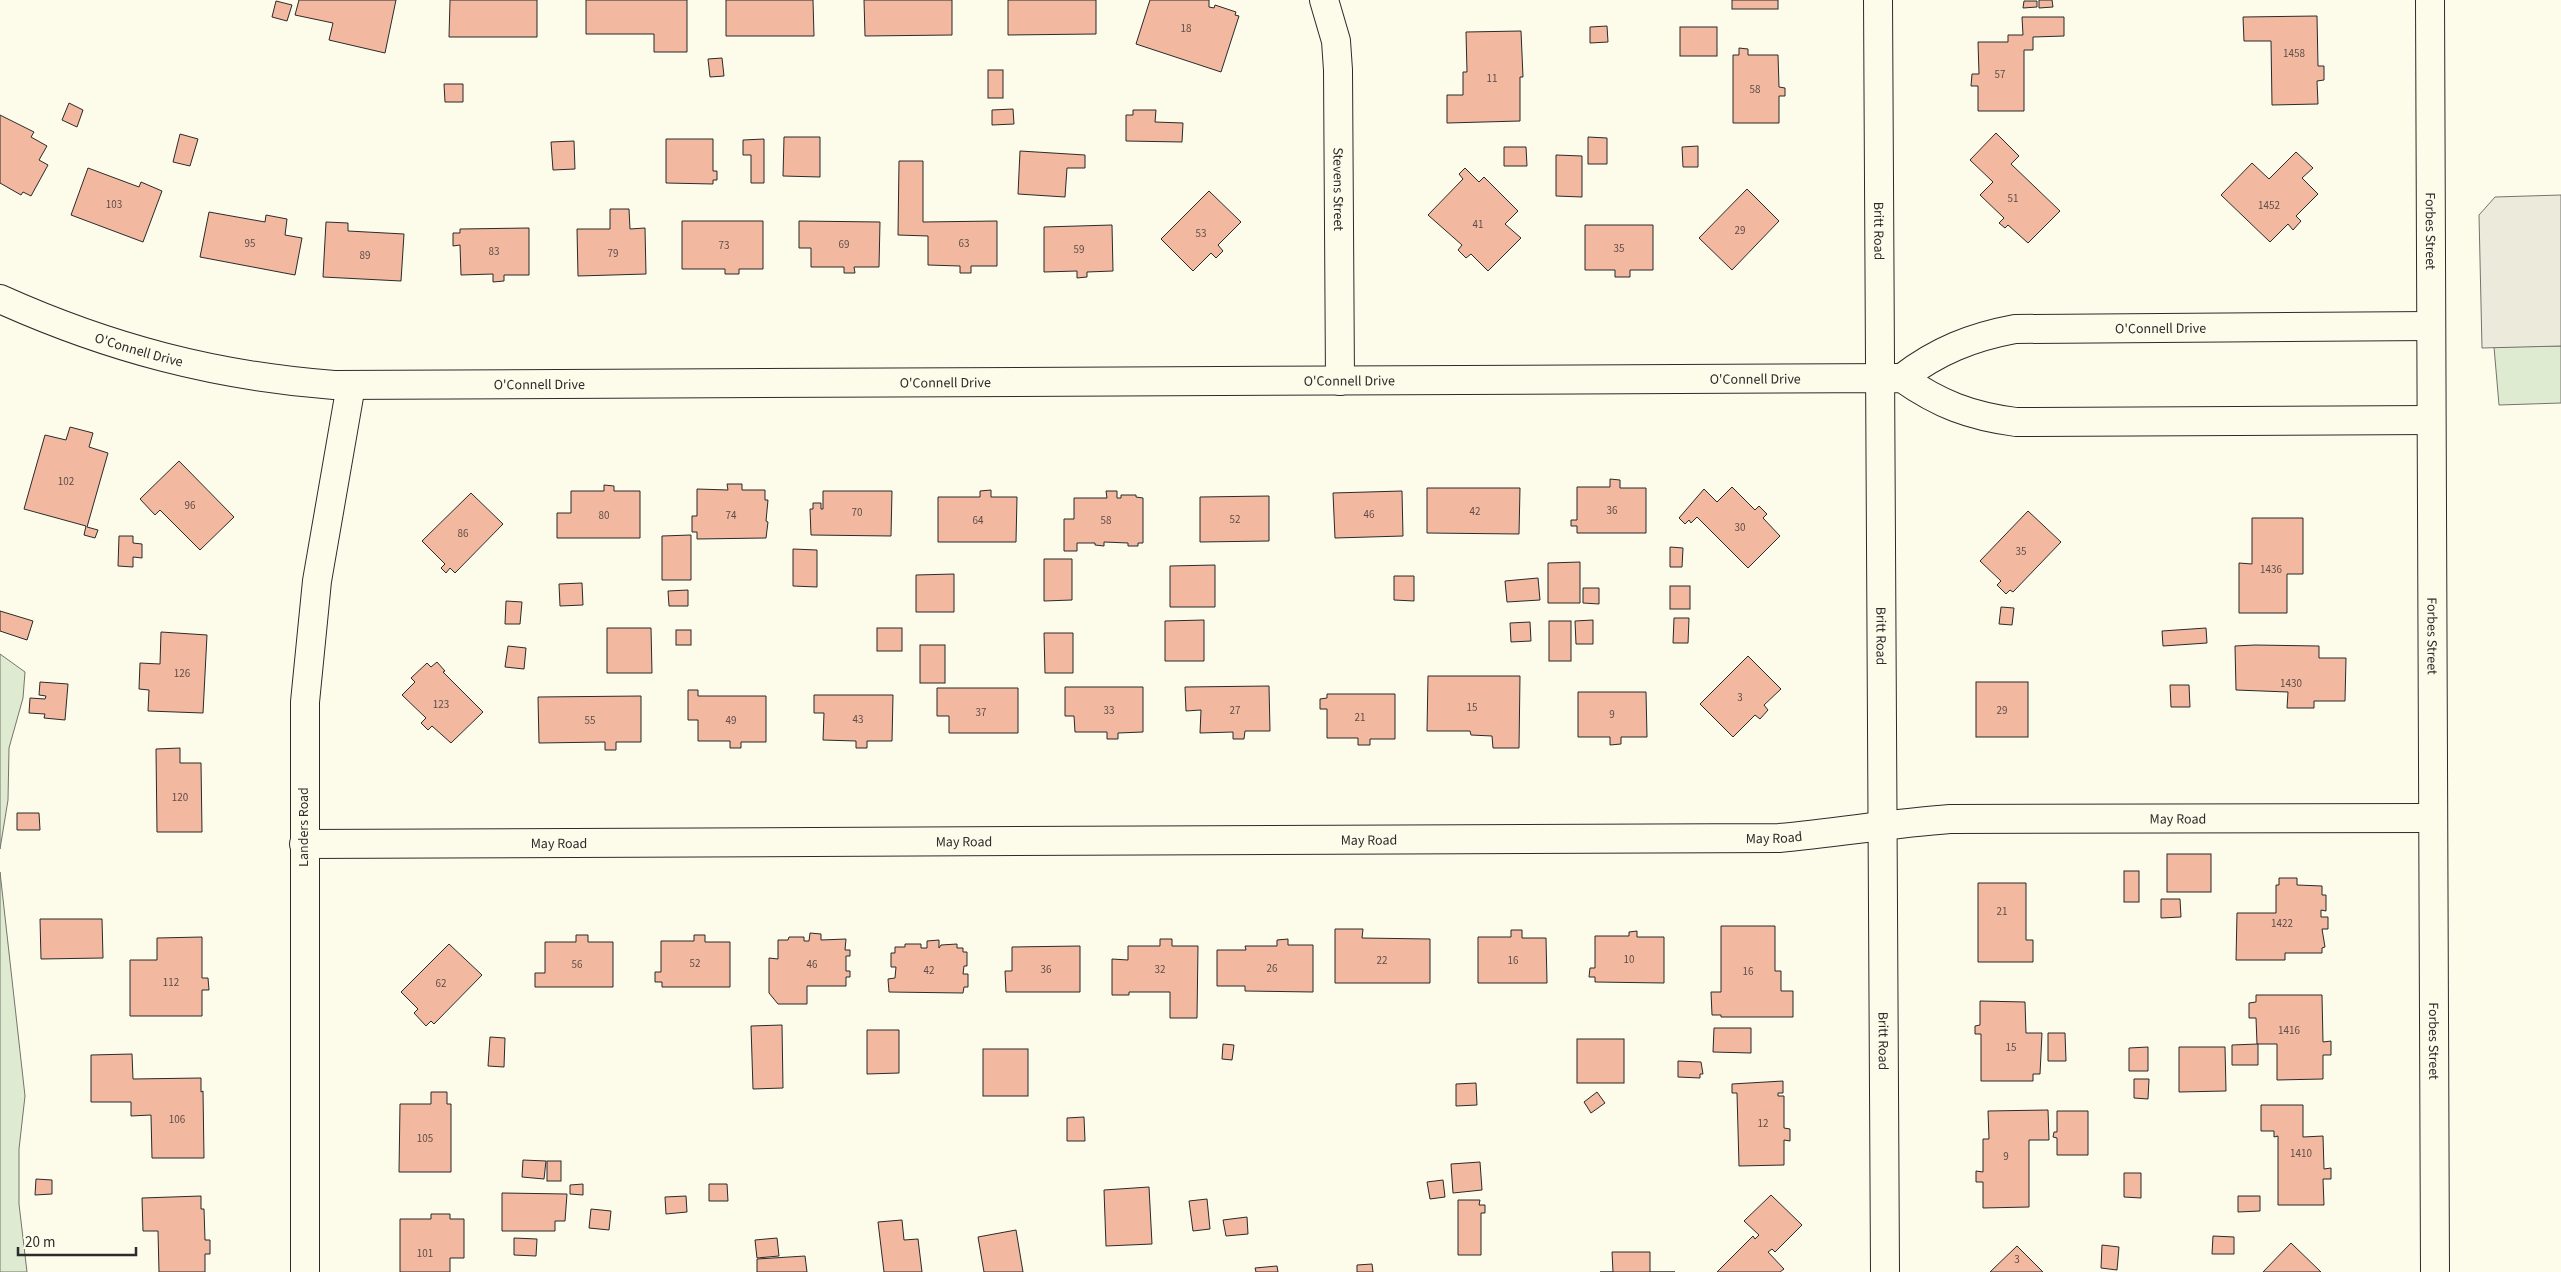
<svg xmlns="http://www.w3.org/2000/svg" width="2561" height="1272" font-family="'Source Sans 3',sans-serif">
<rect width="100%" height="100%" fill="#fdfbea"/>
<g fill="#deebd1" stroke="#74746e">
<path d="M2561 346V403L2499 405 2494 347Z"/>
<path d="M0 654 25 672 23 698 9 748 8 800 0 849Z"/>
<path d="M0 872 25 1096 19 1149V1204L27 1272H0Z"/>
</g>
<path fill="#eceadb" stroke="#74746e" d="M2561 195V346L2482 348 2479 215 2495 197Z"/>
<g fill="#f2b8a0" stroke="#2b2b2b">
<path d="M299 0H396L385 53 329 40 333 23 295 15Z"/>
<path d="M450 0H537V37H449Z"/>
<path d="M586 0H687V52H654V34H586Z"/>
<path d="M726 0H813L814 36H726Z"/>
<path d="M864 0H952V35L865 36Z"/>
<path d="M1008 0H1096V34L1008 35Z"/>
<path d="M1150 0H1209V7L1214 8 1215 5 1236 12 1235 15 1239 16 1221 72 1136 44Z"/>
<rect x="1732" y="0" width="46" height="9"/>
<path d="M2039 0H2052L2053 7 2039 8Z"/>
<path d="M276 1 292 5 287 21 272 17Z"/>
<path d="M2024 1H2037V7L2023 8Z"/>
<path d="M2317 16 2318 66H2324V80L2317 81 2318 104 2272 105 2271 41H2244L2243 17Z"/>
<path d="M2022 17H2064V36L2033 37V50H2024V111H1978V86H1971L1972 74H1979L1978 42H2008V35H2023Z"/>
<path d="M1607 26 1608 42 1590 43V27Z"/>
<rect x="1680" y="27" width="37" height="29"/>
<path d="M1521 31 1523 77H1520V121L1447 123V95H1463V72H1467L1466 32Z"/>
<path d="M1739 48 1748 49V55H1778L1779 87 1785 88V96H1779V123H1733V55H1739Z"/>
<path d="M722 58 724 76 710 77 708 59Z"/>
<rect x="988" y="70" width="15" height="28"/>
<path d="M444 84H463V102H445Z"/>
<path d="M69 103 83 110 77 127 62 120Z"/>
<path d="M1013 109 1014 124 992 125V110Z"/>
<path d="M1133 110H1156L1155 122 1183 123 1182 142 1126 141V115H1133Z"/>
<path d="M0 115 34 132 31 137 47 146 39 160 48 165 31 196 23 192 21 195 0 183Z"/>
<path d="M1996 133 2019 156 2011 164 2060 211 2028 243 2008 225 2005 228 1999 223 2004 218 1980 195 1993 182 1970 160Z"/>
<path d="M180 134 198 139 190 166 173 162Z"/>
<path d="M784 137H820V177L783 176Z"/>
<path d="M1588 137 1607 138V164H1588Z"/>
<path d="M666 139H713V171H717V180H713V184L666 183Z"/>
<path d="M764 139V183H751V155H743V140Z"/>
<path d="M574 141 575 169 553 170 551 142Z"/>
<path d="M1698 146V167H1683L1682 147Z"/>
<path d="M1504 147H1526L1527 166H1504Z"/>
<path d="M1020 151 1085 155V168H1067L1065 197 1018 194Z"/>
<path d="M2296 152 2313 168 2302 178 2318 194 2296 216 2301 221 2293 230 2288 224 2270 242 2221 195 2252 163 2269 179Z"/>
<path d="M1556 155 1582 156V197L1556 196Z"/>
<path d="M899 161H923V222L997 221V266H971V273H960V266L928 265V236L898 235Z"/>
<path d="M88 168 139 187 141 182 162 191 143 242 71 215Z"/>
<path d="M1465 168 1479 182 1484 177 1518 211 1505 224 1521 238 1488 271 1471 254 1466 258 1458 250 1462 245 1428 215 1463 179 1459 174Z"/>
<path d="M1747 189 1779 221 1732 270 1699 238Z"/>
<path d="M1209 191 1241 222 1218 245 1223 251 1216 258 1211 253 1193 271 1161 239Z"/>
<path d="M610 209H629L630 229 645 228 646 274 578 276 577 229H610Z"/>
<path d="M209 212 265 222 266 215 287 219 285 235 302 238 295 275 200 257Z"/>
<path d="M682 221H763V269H739V274H725V269H682Z"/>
<path d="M799 221 880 222 879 267H854L855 273H844V267H811V248H799Z"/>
<path d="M326 222 348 223V231L404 234 401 281 323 277Z"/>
<path d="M1112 225 1113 271 1087 272V277L1077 278V271L1044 272V227Z"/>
<path d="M1585 225H1653V270H1630V277H1615V270H1585Z"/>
<path d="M529 228V275H504V281L493 282V274L461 275 460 245 453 246V233H460V229Z"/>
<path d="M70 427 93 433 89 447 108 453 87 527 98 530 95 538 84 535 86 526 24 509 45 435 66 440Z"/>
<path d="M179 461 234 517 200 550 160 510 155 515 140 499Z"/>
<path d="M1610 479 1620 480V488H1646V533H1577V526H1571V520H1577V487H1610Z"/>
<path d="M727 484H742V490H765V500H768L766 521 768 522 766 538 697 539V532H692V516H697V489L728 490Z"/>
<path d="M604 485 614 486V491H640V538H557V513H571V491H604Z"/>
<path d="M1732 487 1755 510 1759 506 1767 514 1763 518 1780 536 1748 568 1697 517 1691 523 1689 520 1685 524 1679 518 1704 489 1717 502Z"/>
<path d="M1427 488H1520L1519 534 1427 533Z"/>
<path d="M991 490V497H1017L1016 542H938V497H980V491Z"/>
<path d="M823 491H892L891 536 811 535 810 509H813V503H821V509H823Z"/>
<path d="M1106 491H1117V498H1121V495H1136V497L1143 498V543H1138V546H1128V543L1104 542V546L1095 545V543H1077V551H1064V519H1074V498H1107Z"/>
<path d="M1402 491 1403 536 1335 538 1333 493Z"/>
<path d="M471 493 503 524 455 573 450 568 446 573 441 568 445 564 422 541Z"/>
<path d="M1269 496V541L1200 542V497Z"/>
<path d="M2028 511 2061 542 2013 592 2010 590 2006 594 1997 585 2001 581 1980 561Z"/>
<path d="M2252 518H2303V574H2287V613H2239V563L2252 564Z"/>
<path d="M691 535V580H662V536Z"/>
<path d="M119 536H133V543L142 544V558L133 557V567L118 566Z"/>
<path d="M1670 547 1683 548 1682 567H1670Z"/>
<path d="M793 549 817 550V587L793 586Z"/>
<path d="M1044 559H1072V600L1044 601Z"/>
<path d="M1580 562V603H1548V563Z"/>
<path d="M1215 565V607H1170V566Z"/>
<path d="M954 574V612H916V575Z"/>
<path d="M1394 576H1414V601L1394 600Z"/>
<path d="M1538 578 1540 600 1507 602 1505 581Z"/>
<path d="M582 583 583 605 560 606 559 584Z"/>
<rect x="1670" y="586" width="20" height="23"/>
<path d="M1583 588H1599V604L1583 603Z"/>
<path d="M688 590V606H669L668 591Z"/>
<path d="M506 601 522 602 520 624H505Z"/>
<path d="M2001 607 2014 608 2012 625 1999 624Z"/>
<path d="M0 611 33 621 27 640 0 631Z"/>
<path d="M1674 618H1689L1688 643H1673Z"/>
<path d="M1204 620V661H1165V621Z"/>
<path d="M1593 620V644H1576L1575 621Z"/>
<rect x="1549" y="621" width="22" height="40"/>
<path d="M1530 622 1531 641 1511 642 1510 623Z"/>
<path d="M607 628H651L652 673H607Z"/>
<rect x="877" y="628" width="25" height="23"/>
<path d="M2206 628 2207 643 2163 646 2162 631Z"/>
<rect x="676" y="630" width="15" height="15"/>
<path d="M161 632 207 635 203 713 148 711 149 690 139 689 140 663 160 664Z"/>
<path d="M1044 633H1073V673H1045Z"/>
<rect x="920" y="645" width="25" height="38"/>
<path d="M2255 645 2319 646V658H2346L2345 701H2314V708H2287L2288 692 2236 690 2235 646Z"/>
<path d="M508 646 526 648 524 669 505 667Z"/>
<path d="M1748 656 1781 689 1764 705 1768 710 1760 719 1755 715 1733 737 1700 704Z"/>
<path d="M437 662 445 671 443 672 483 712 451 743 432 726 428 730 421 723 426 718 402 695 415 682 411 678 427 663 431 667Z"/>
<path d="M1428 676H1520L1519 748H1493L1492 736 1471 735 1470 731H1427Z"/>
<path d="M40 682 68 684 65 720 44 718 45 714 29 713 30 698 45 699 46 696 39 695Z"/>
<rect x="1976" y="682" width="52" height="55"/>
<path d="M2170 685H2189L2190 707H2171Z"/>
<path d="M1269 686 1270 731H1245L1244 739H1233V732L1200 733 1201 710 1186 711 1185 687Z"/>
<path d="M1065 687H1143V732L1118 733V739H1107V732H1075L1074 716H1065Z"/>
<path d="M937 688H1018V733H949V716H937Z"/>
<path d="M688 690H698V696H766V742H741V748H730V741H698V720H688Z"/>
<path d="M1578 692H1646L1647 737H1621V744L1610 745V737H1578Z"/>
<path d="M1327 694H1395V739H1370V745H1358V738H1327V709H1320V699L1327 698Z"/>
<path d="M814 695H893L892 741H867V748H856V741L823 740 824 713H814Z"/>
<path d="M641 696V742H616V750H605V742L539 743 538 697Z"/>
<path d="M180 748V763H201L202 832H157L156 749Z"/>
<path d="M17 813H39L40 830H17Z"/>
<rect x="2167" y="854" width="44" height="38"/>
<rect x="2124" y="871" width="15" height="31"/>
<path d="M2279 878H2297V885L2322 886V895H2326V911L2321 910V917H2328V929H2322L2325 947 2322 948V953H2285V960H2236L2237 913H2276V885H2279Z"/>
<path d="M1978 883H2026V940H2033V962H1978Z"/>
<path d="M2161 899H2180L2181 917 2161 918Z"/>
<path d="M40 919H102L103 958 41 959Z"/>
<path d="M1721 926H1775V971H1781V991H1793V1017H1721V1015H1712L1711 992H1721Z"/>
<path d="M1335 929H1363L1362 938 1430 939V983H1335Z"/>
<path d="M1511 930H1522V938H1546L1547 983H1478V937H1511Z"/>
<path d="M1637 931V937H1664V983L1595 982V977H1589L1590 968H1595V936H1629V932Z"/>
<path d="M810 933 821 934V940L846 939 845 950H850V956H846V971H850V977H846V986H807V1004H778L769 993V958L778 959V940H788L789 937H804V941H809Z"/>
<path d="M576 935H588V942H613V987H535V973H545V942H576Z"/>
<path d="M694 935H705V942H730V987H662V982H655V972H661V941H694Z"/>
<path d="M202 937V978H208L209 990H202V1016H130V960H157V938Z"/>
<path d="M1160 939H1172V946H1198L1197 1018H1170V992H1129V995H1112V959L1128 960V946H1160Z"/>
<path d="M1288 939V945H1313V992L1245 991V986H1217V950H1246L1245 946H1277V940Z"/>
<path d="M939 940V948L941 945 957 944V948H963V952H967V966H964L963 974H968V987H964L963 993 889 992 888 979 895 978 896 967H891V953H895V947H905V944H921V948H927V941Z"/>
<path d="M449 944 482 975 434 1024 431 1021 426 1026 414 1013 418 1009 401 992Z"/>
<path d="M1080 946V992H1006L1005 971H1012V947Z"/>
<path d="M2256 995H2322L2323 1042 2331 1041V1055H2323V1079L2277 1080V1044H2257L2256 1018H2249V1003L2256 1002Z"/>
<path d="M1980 1001 2025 1002 2026 1033H2042L2040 1074H2033V1081H1981V1034H1975V1026L1980 1025Z"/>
<path d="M782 1025 783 1088 753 1089 751 1026Z"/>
<path d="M1714 1028H1751V1053L1713 1052Z"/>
<path d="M867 1030H899V1073L867 1074Z"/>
<path d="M2048 1033H2065L2066 1061H2048Z"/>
<path d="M490 1037 505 1038 504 1067 488 1066Z"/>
<rect x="1577" y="1039" width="47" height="44"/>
<path d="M1223 1044 1234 1045 1232 1060 1222 1059Z"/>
<path d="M2258 1044V1065H2232V1045Z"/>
<path d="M2148 1047V1071H2129V1048Z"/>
<path d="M2179 1047H2225L2226 1091 2179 1092Z"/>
<rect x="983" y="1049" width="45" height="47"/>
<path d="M132 1054 133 1079 201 1078V1092L203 1091 204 1158H152L151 1115 131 1116V1102H91V1055Z"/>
<path d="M1678 1061 1701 1062 1703 1074H1700V1078L1678 1077Z"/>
<path d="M2134 1079H2149L2148 1099 2134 1098Z"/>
<path d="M1783 1081V1093H1778V1096H1784V1128L1790 1129V1141L1784 1140V1165L1739 1166 1737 1093H1732V1084Z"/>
<path d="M1476 1083 1477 1105 1456 1106V1084Z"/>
<path d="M431 1092H447V1104H451V1172H399L400 1104H431Z"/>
<path d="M1597 1092 1605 1103 1591 1113 1584 1102Z"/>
<path d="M2261 1105H2303V1137L2323 1136 2324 1169 2331 1168V1179H2323L2324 1205H2278V1136L2274 1137V1131H2261Z"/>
<path d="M2048 1110 2049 1140H2029V1207L1983 1208V1182H1976V1171L1983 1172V1139H1989L1988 1111Z"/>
<path d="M2057 1111H2088V1155H2057V1138L2053 1137 2054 1132H2057Z"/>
<path d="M1084 1117 1085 1141H1067V1118Z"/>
<path d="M523 1160 546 1161 544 1179 522 1177Z"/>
<rect x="547" y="1161" width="14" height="20"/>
<path d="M1480 1162 1482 1190 1453 1193 1451 1164Z"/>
<path d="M2124 1173H2141V1198L2124 1197Z"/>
<path d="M36 1179 52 1180V1194L35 1195Z"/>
<path d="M1443 1180 1445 1197 1430 1199 1427 1182Z"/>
<path d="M583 1184V1195L570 1194V1185Z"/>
<path d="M709 1184H727L728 1201H709Z"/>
<path d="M1149 1187 1152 1244 1106 1246 1104 1190Z"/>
<path d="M502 1193 567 1194 565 1221H555V1231H502Z"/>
<path d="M1771 1195 1802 1225 1775 1252 1772 1249 1768 1252 1784 1269 1780 1272H1717L1753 1236 1755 1239 1759 1235 1744 1221Z"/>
<path d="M201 1196V1209H204L205 1240H210V1254H205V1272H159L158 1231H143L142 1198Z"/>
<path d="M686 1196 687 1212 666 1214 665 1197Z"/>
<path d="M2238 1196H2260V1211L2238 1212Z"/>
<path d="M1207 1199 1210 1229 1193 1231 1189 1201Z"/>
<path d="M1458 1200H1480L1479 1205H1485V1213H1481V1255H1458Z"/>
<path d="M591 1209 611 1211 609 1230 589 1228Z"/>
<path d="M431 1214H450V1219H464V1258H450V1272H400V1219H431Z"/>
<path d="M1247 1217 1248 1234 1226 1236 1223 1220Z"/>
<path d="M902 1220 904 1240 918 1239 922 1272H884L878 1222Z"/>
<path d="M1016 1230 1023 1272H984L978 1237Z"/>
<path d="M2213 1236 2234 1237V1254H2212Z"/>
<path d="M514 1238 537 1239 536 1256 514 1255Z"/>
<path d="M777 1238 779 1256 757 1258 755 1240Z"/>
<path d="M2291 1243 2321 1272H2263Z"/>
<path d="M2102 1245 2119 1247 2117 1270 2101 1268Z"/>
<path d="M2017 1246 2043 1272H1990Z"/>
<path d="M1612 1252H1650V1272H1675H1600H1613Z"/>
<path d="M805 1256 807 1272H757V1259Z"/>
<path d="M1372 1264 1373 1272H1357V1265Z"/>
<path d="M1277 1266 1278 1272H1256L1255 1268Z"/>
</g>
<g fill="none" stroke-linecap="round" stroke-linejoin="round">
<defs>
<g id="minor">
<path id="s1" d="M1324 0 1336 41 1338 70 1340 381"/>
<path id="s2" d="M1878 0 1885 1272"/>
<path id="s3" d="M0 299C109 348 215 376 334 385L1902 378C1939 404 1970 416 2016 422L2431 420"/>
<path id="s4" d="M1902 378C1937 351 1972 337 2015 329L2431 326"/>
<path id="s5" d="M304 844 1779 838C1836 833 1893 823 1950 819L2433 818"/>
<path d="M305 1272V702L317 581 351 385"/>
</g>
<g id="major">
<path id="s6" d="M2430 0 2435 1272"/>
</g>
</defs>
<use href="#minor" stroke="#2b2b2b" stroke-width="30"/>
<use href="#major" stroke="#2b2b2b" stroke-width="30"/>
<use href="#minor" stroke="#fdfbea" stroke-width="28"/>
<use href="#major" stroke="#fdfbea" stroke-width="28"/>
</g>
<g text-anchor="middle" stroke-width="4" stroke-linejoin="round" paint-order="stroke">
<g font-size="11" fill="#5d4e48">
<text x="1186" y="32">18</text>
<text x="2294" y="57">1458</text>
<text x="2000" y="78">57</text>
<text x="1492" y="82">11</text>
<text x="1755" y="93">58</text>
<text x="2013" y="202">51</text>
<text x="114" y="208">103</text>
<text x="2269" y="209">1452</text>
<text x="1478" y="228">41</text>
<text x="1740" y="234">29</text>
<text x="1201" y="237">53</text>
<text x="250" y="247">95</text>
<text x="964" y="247">63</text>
<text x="844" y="248">69</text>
<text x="724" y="249">73</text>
<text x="1619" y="252">35</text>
<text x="1079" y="253">59</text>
<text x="494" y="255">83</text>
<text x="613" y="257">79</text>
<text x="365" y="259">89</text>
<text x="66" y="485">102</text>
<text x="190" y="509">96</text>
<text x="1612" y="514">36</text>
<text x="1475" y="515">42</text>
<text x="857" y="516">70</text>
<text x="1369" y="518">46</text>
<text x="604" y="519">80</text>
<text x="731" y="519">74</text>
<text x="1235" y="523">52</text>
<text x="978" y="524">64</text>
<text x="1106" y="524">58</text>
<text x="1740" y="531">30</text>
<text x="463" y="537">86</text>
<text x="2021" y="555">35</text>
<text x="2271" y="573">1436</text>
<text x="182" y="677">126</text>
<text x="2291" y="687">1430</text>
<text x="1740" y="701">3</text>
<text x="441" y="708">123</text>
<text x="1472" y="711">15</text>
<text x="1109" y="714">33</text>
<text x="1235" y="714">27</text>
<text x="2002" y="714">29</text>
<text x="981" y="716">37</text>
<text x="1612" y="718">9</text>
<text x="1360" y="721">21</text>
<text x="858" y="723">43</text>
<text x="590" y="724">55</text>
<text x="731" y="724">49</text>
<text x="180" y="801">120</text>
<text x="2002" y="915">21</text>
<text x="2282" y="927">1422</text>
<text x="1629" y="963">10</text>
<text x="1382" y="964">22</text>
<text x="1513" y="964">16</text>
<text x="695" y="967">52</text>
<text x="577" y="968">56</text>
<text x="812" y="968">46</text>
<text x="1272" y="972">26</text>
<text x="1046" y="973">36</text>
<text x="1160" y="973">32</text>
<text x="929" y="974">42</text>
<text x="1748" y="975">16</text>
<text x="171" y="986">112</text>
<text x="441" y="987">62</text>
<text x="2289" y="1034">1416</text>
<text x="2011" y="1051">15</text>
<text x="177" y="1123">106</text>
<text x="1763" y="1127">12</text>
<text x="425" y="1142">105</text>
<text x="2301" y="1157">1410</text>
<text x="2006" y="1160">9</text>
<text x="425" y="1257">101</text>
<text x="2017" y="1263">3</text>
</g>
<g font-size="14" fill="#2b2b2b" stroke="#fdfbea">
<text dy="5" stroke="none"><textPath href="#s1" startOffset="191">Stevens Street</textPath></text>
<text dy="5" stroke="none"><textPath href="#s2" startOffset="231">Britt Road</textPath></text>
<text dy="5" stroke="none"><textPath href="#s6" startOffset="231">Forbes Street</textPath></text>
<text dy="5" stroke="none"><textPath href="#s4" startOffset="270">O'Connell Drive</textPath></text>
<text dy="5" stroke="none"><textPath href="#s3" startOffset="148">O'Connell Drive</textPath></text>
<text dy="5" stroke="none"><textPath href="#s3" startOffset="1768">O'Connell Drive</textPath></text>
<text dy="5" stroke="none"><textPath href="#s3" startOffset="1362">O'Connell Drive</textPath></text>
<text dy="5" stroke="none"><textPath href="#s3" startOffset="958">O'Connell Drive</textPath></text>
<text dy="5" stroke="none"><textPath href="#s3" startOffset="552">O'Connell Drive</textPath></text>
<text dy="5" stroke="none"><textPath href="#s2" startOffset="636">Britt Road</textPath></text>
<text dy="5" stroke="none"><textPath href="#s6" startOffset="636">Forbes Street</textPath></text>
<text dy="5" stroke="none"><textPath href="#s5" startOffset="1875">May Road</textPath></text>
<text transform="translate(303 827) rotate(-90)" y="5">Landers Road</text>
<text dy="5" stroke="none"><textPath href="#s5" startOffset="1470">May Road</textPath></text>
<text dy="5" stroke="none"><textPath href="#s5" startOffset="1065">May Road</textPath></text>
<text dy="5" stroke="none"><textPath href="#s5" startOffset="660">May Road</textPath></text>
<text dy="5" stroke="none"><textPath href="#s5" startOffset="255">May Road</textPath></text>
<text dy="5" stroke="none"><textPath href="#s2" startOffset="1041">Britt Road</textPath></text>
<text dy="5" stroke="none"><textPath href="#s6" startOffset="1041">Forbes Street</textPath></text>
</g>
</g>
<path d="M18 1247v8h118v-8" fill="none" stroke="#2b2b2b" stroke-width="2.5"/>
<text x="25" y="1247" font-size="15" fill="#2b2b2b" stroke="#fdfbea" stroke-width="4" paint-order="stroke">20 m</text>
</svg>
